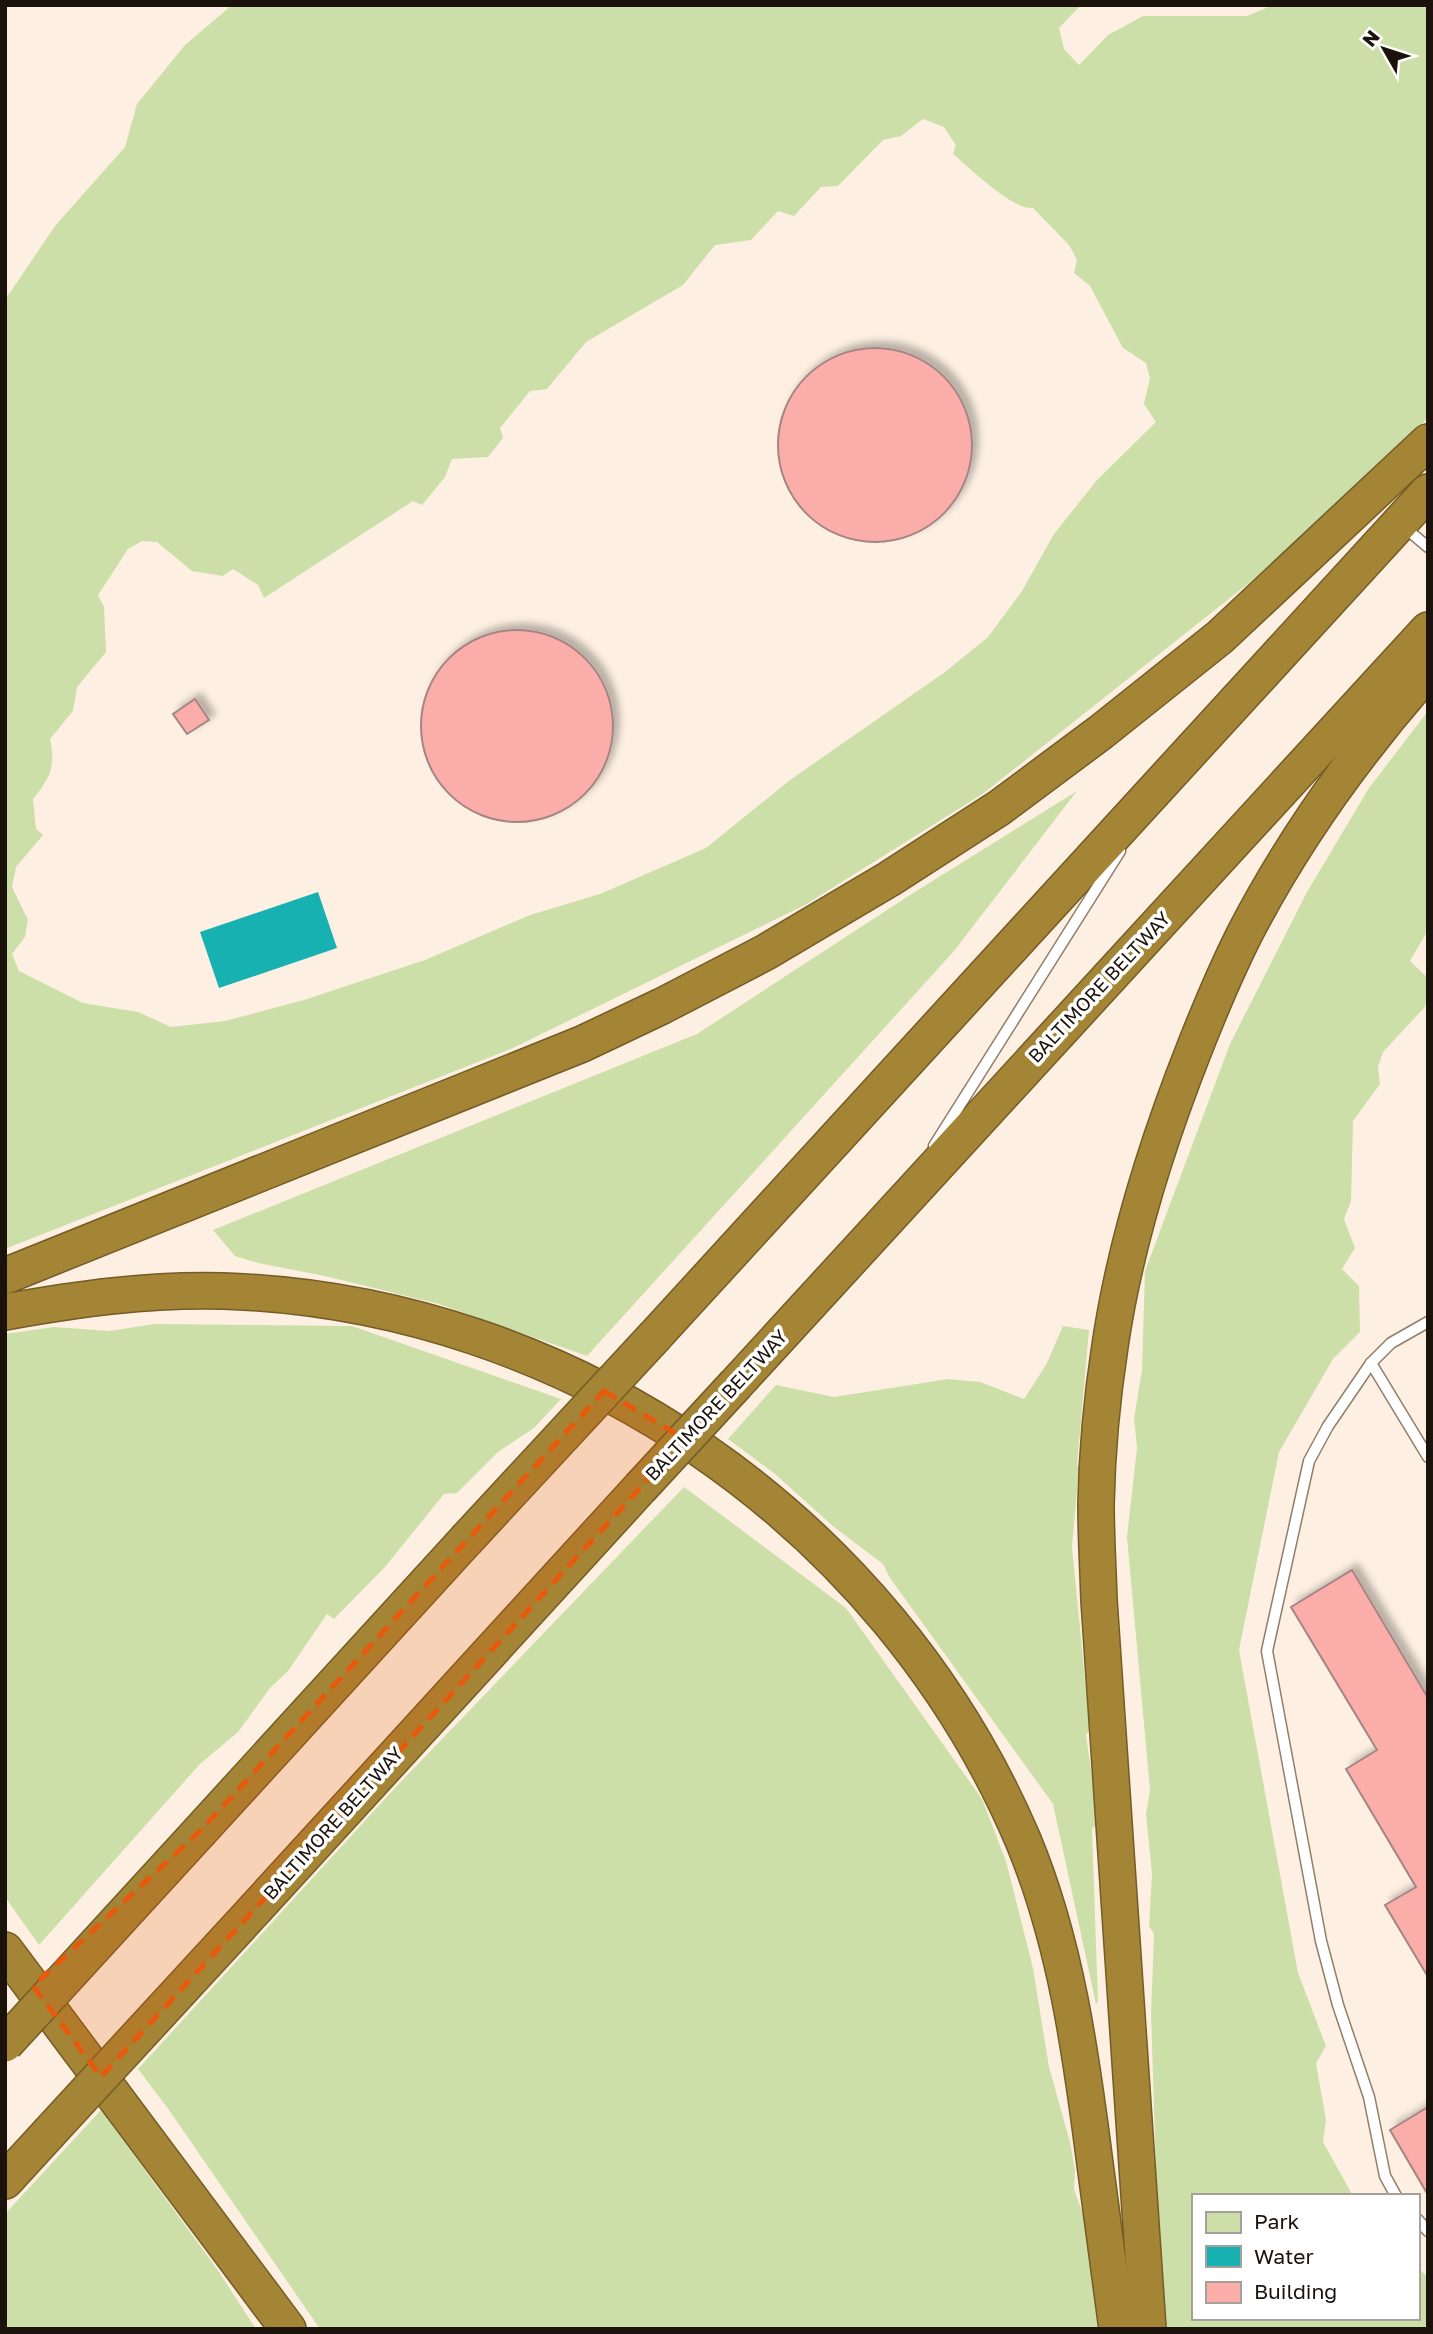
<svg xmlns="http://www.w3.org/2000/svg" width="1433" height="2334" font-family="'Golos Text',sans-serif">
<defs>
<filter id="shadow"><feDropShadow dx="6" dy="-6" stdDeviation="3.5" flood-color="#0004"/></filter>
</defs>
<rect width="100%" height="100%" fill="#fdf0e2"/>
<g fill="#cddfa9" fill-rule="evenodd">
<path d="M232 5H1081L1059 28 1064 49 1079 65 1108 35 1143 16H1247L1273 5H1428V418L1254 579 984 793 805 905 513 1048 5 1249V300L55 226 125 147 137 104 185 45ZM923 119 944 127 956 145 953 154C970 168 1012 210 1033 208L1069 245 1077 260 1074 273 1090 286 1123 348 1146 363 1150 378 1144 404 1156 422 1097 480 1054 534 1022 591 988 637 945 672 790 780 706 848 600 894 530 915 425 960 304 1000 225 1021 171 1027 138 1012 83 1003 19 971 12 954 25 937 28 920 12 887 16 867 43 835 36 829 33 799C50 778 56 767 50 739L73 711 77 687 106 652 104 607 98 595 128 549 142 541 157 542 192 571 223 576 233 569 258 585 264 598 413 501 422 505 445 477 452 459 488 457 503 438 500 428 530 391 547 389 586 342 683 285 715 245 751 240 778 211 794 216 821 187 838 186 883 140 901 136Z"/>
<path d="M1428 711V930L1410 961 1428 978V998L1424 1008 1383 1052 1378 1067 1380 1084 1353 1121 1351 1201 1344 1219 1355 1248 1342 1269 1359 1286 1360 1332 1333 1359 1279 1452 1239 1650 1298 1973 1326 2046 1316 2063 1326 2120 1323 2142 1353 2196H1193V2318H1417V2267L1428 2277V2329H1164L1160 2293 1151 2014 1154 1934 1149 1926 1152 1874 1146 1814 1150 1790 1127 1537 1137 1448 1134 1418 1142 1370 1145 1271 1230 1044 1307 892 1369 788Z"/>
<path d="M1077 791 954 951 587 1356 439 1304 325 1276 258 1263 235 1256 213 1230 697 1034 910 895Z"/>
<path d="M154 1324 352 1326 561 1399 534 1428 498 1452 457 1493 444 1494 385 1567 334 1619 327 1614 288 1671 270 1688 238 1732 200 1764 39 1945 5 1897V1334L54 1327 110 1331Z"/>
<path d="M1063 1326 1089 1330 1077 1465 1079 1467 1072 1547 1090 1730 1086 1735 1094 1792 1096 1824 1092 1829 1098 2002 1096 2004 1053 1804 890 1578 883 1564 834 1527 775 1474 728 1439 776 1385 834 1397 948 1379 980 1382 1024 1399 1046 1365Z"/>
<path d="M684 1487 846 1608 982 1799 1006 1861 1033 1968 1049 2067 1070 2142 1075 2170 1074 2189 1087 2226 1102 2329H320L169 2110 138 2069 394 1789Z"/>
<path d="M101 2110 217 2269 256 2329H5V2214Z"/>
</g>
<path fill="#17b1b2" d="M318 892 337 948 219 988 200 932Z"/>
<g fill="#fbadaa" stroke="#a48583" stroke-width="2" filter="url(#shadow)">
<circle cx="875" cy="445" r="97"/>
<circle cx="517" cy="726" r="96"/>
<path d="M195 699 209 720 187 734 173 714Z"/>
<path d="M1352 1570 1428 1698V1977L1385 1905 1416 1887 1346 1769 1377 1750 1291 1607Z"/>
<path d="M1428 2107V2195L1390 2130Z"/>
</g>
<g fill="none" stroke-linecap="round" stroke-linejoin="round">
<defs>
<g id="service">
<path d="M1404 527 1428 547"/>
<path d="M934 1146 1120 851"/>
<path d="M1371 1363 1428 1457"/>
<path d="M1396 2196 1385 2176 1369 2097 1338 2005 1321 1941 1267 1651 1309 1461 1328 1426 1371 1363 1391 1343 1428 1322"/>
<path d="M1417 2219 1428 2231"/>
</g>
<g id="motorway">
<path d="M5 1276 582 1044 662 1006 766 952 889 879 999 808 1101 732 1220 637 1428 442"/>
<path d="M5 1312C77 1299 149 1289 223 1291 569 1302 887 1521 1023 1840 1066 1943 1081 2054 1095 2164 1102 2219 1110 2274 1117 2329"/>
<path d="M655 1336 1428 492"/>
<path d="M736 1384 1428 630"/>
<path d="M201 1830 466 1540"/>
<path d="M257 1907 640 1488"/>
<path d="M5 1950 288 2329"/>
<path d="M5 2181 48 2134"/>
<path d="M1148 2329 1099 1600C1098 1568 1096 1536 1096 1504 1097 1452 1102 1398 1110 1346 1125 1243 1157 1143 1195 1047 1210 1009 1226 971 1244 935 1293 840 1357 751 1428 671"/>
</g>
</defs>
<use href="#service" stroke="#917e69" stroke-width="13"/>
<use href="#motorway" stroke="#745c26" stroke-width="38"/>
<use href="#service" stroke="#fff" stroke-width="10"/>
<use href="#motorway" stroke="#a48435" stroke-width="35"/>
<defs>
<g id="motorway-bridge">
<path d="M640 1488 736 1384"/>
<path d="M466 1540 655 1336"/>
<path d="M5 2044 201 1830"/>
<path d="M48 2134 257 1907"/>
</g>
</defs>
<use href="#motorway-bridge" stroke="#745c26" stroke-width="38" stroke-linecap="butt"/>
<use href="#motorway-bridge" stroke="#a48435" stroke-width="35"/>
</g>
<path fill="#e8590c" fill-opacity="0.2" stroke="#e8590c" stroke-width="5" stroke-dasharray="14 9" stroke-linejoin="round" d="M604 1391 685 1439 101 2077 33 1986 201 1830Z"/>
<g text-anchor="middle" stroke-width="7" stroke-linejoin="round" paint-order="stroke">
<g font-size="19" fill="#1b130b" stroke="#fff">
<text transform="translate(1099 987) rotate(-47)" y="7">BALTIMORE BELTWAY</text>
<text transform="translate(716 1405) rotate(-47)" y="7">BALTIMORE BELTWAY</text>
<text transform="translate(333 1823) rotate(-48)" y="7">BALTIMORE BELTWAY</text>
</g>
</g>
<rect width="1433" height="2334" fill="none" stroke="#1b130b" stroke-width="14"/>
<rect x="1192" y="2194" width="228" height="126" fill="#ffffff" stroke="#a4a19d" stroke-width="2"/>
<rect x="1206" y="2212" width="35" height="21" fill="#cddfa9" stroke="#a4a19d" stroke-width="2"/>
<text x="1254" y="2229" font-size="21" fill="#1b130b">Park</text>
<rect x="1206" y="2246" width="35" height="21" fill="#17b1b2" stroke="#a4a19d" stroke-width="2"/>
<text x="1254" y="2264" font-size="21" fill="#1b130b">Water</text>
<rect x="1206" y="2282" width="35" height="21" fill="#fbadaa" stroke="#a4a19d" stroke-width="2"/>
<text x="1254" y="2299" font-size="21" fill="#1b130b">Building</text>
<g transform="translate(1384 49) rotate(309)" stroke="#ffffff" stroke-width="5" paint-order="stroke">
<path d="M0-5L12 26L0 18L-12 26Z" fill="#1b130b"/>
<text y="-10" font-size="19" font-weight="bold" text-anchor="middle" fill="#1b130b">N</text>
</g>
</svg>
